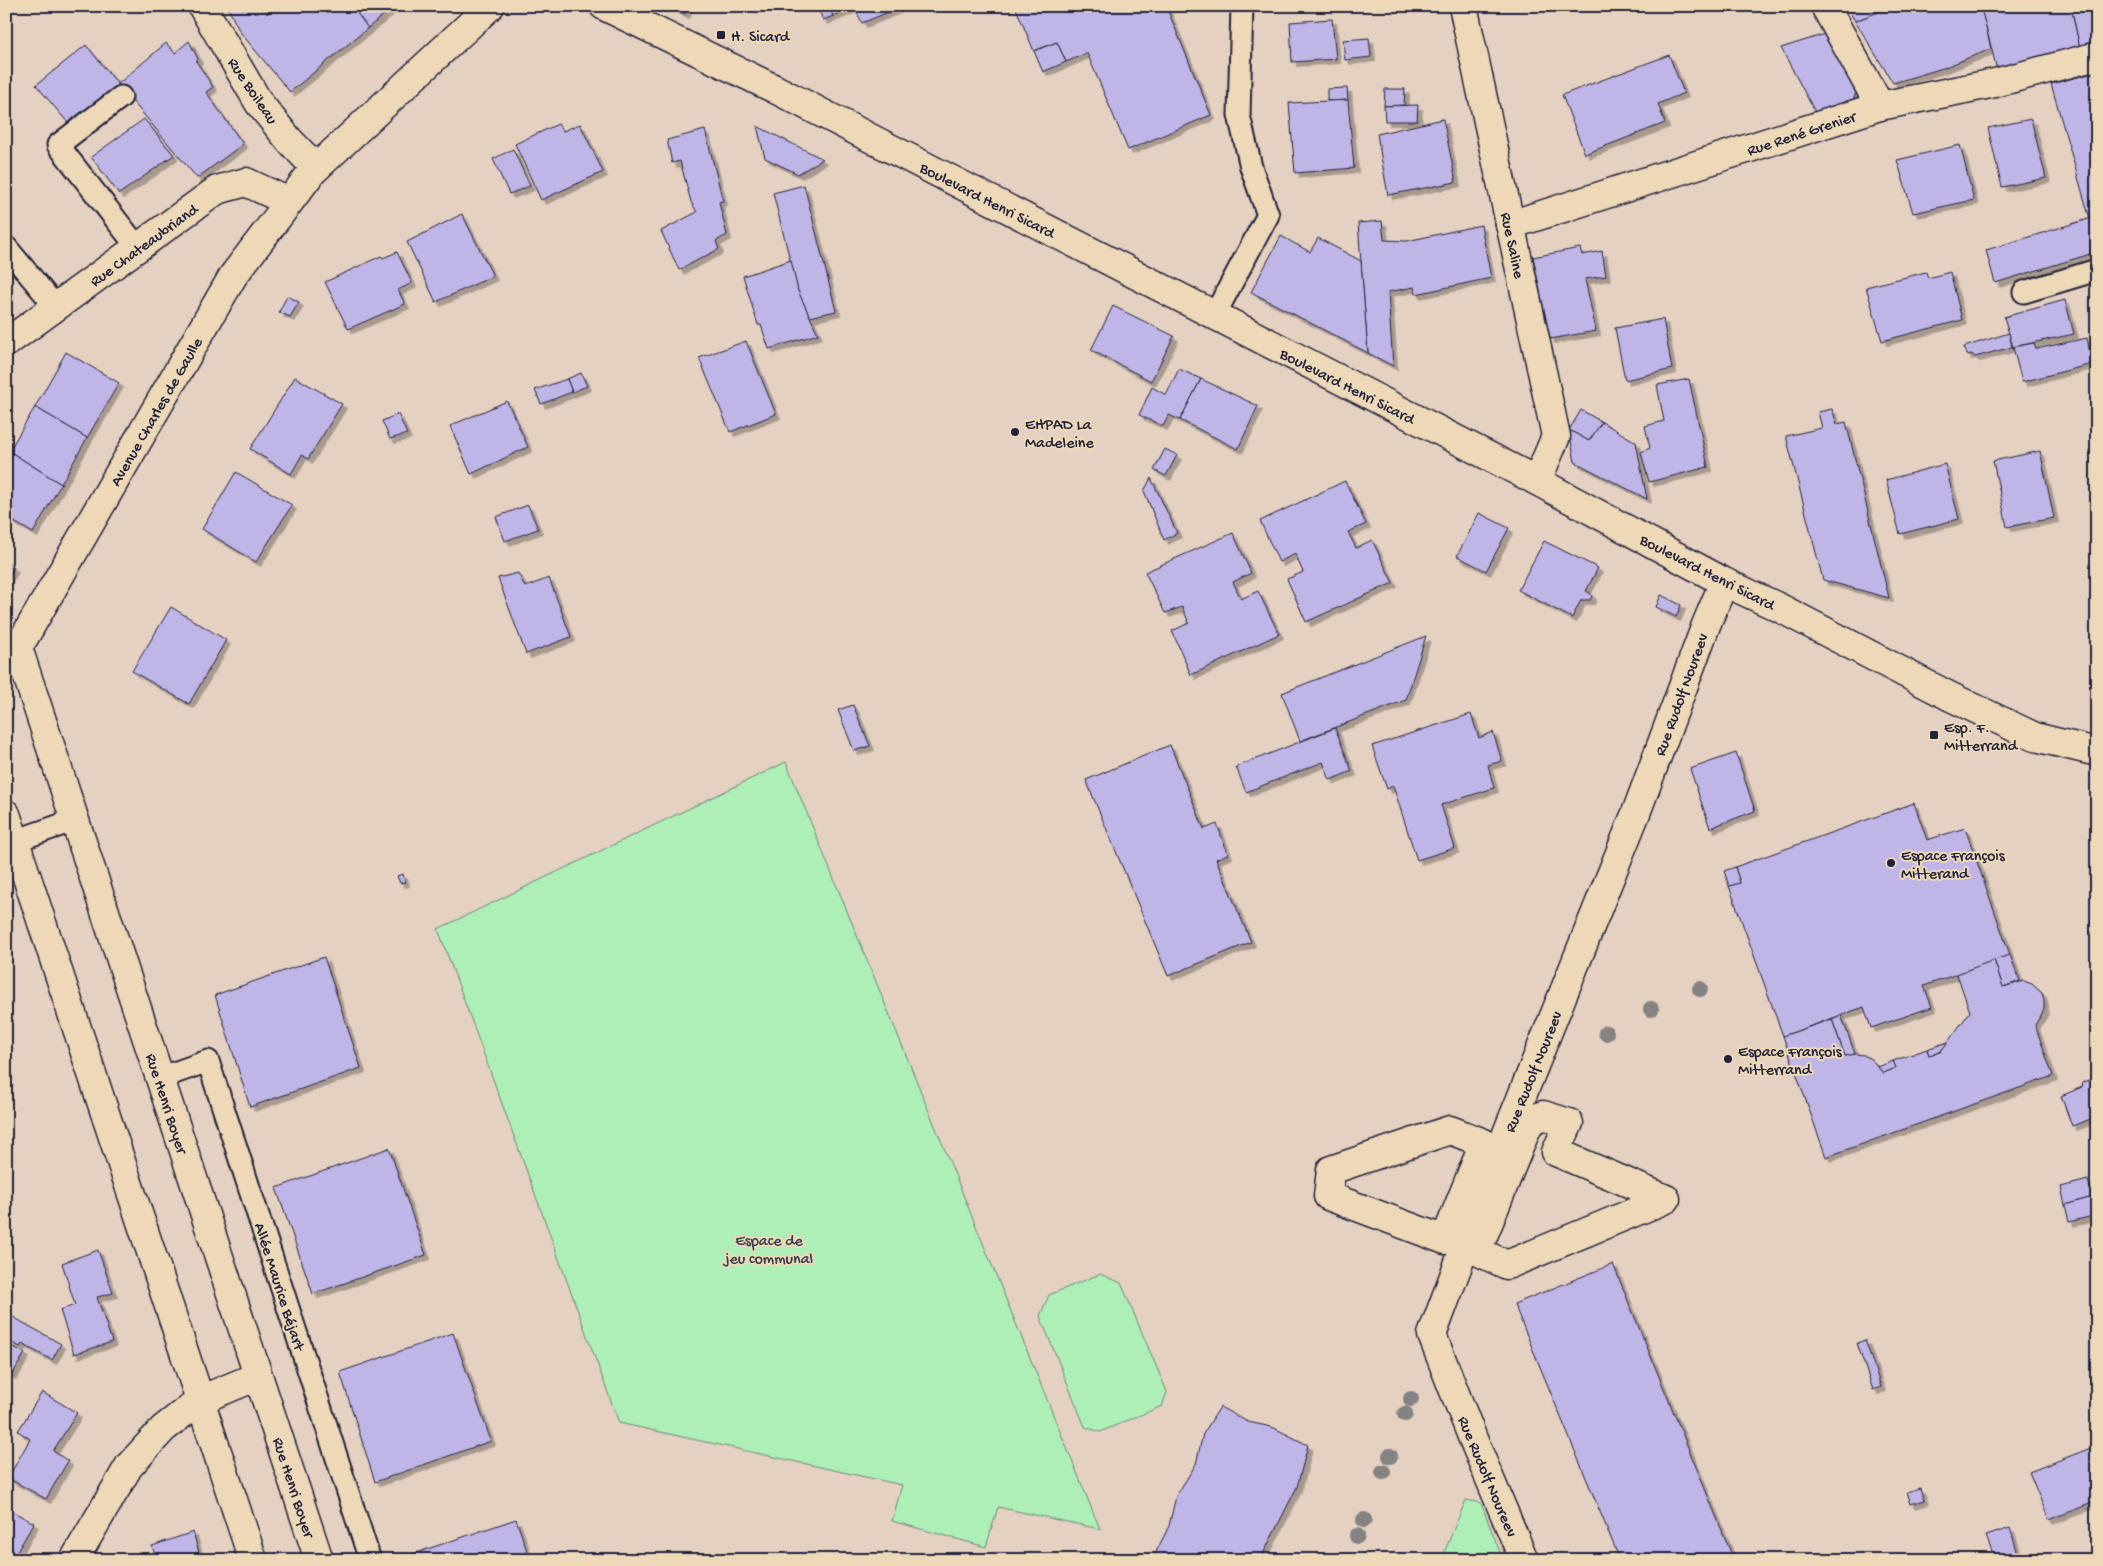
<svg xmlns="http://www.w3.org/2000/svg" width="2103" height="1566" font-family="'Gochi Hand',sans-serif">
<defs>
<filter id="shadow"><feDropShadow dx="4.5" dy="4.5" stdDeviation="0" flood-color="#0004"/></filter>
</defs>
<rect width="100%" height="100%" fill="#e4d1c1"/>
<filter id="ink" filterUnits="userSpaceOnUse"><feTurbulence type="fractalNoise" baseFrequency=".02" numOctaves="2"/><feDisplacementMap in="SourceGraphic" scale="10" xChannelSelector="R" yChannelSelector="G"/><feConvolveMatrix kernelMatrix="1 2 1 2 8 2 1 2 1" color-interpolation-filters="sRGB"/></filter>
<g filter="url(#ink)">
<g fill="#aeefb7" stroke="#688879">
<path d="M786 762 1100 1529 998 1507 986 1547 892 1521 902 1485 619 1423 438 929Z"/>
<path d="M1100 1274 1121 1283 1167 1392 1162 1406 1100 1432 1085 1427 1040 1316 1049 1295Z"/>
<path d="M1466 1500 1481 1503 1503 1560H1441Z"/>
</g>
<g fill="#bfb5e7" stroke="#22223b" filter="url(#shadow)">
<path d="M227 6H263L267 14 276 6H352L368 28 290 92 240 32Z"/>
<path d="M352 6H394L368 28Z"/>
<path d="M668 6H688L685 14Z"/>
<path d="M817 6H829L833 16 823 20Z"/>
<path d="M829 6H903L862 23 854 7 833 16Z"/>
<path d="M1015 6H1166L1211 115 1128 150 1087 53 1066 62 1057 42 1034 51Z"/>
<path d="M1846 6H1894L1855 21Z"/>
<path d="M1894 6H1981L1991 49 1943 68 1893 83 1855 21Z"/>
<path d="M1988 6H2071L2080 48 1997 70 1981 8Z"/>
<path d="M2071 6H2097V43L2080 48Z"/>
<path d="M1332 19 1336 59 1292 62 1290 22Z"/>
<path d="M1825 34 1856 93 1853 100 1815 112 1781 48Z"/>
<path d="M1369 38 1371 57 1345 60 1343 40Z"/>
<path d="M189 41 198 59 196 61 213 87 206 92 243 144 197 178 118 84 166 43 175 53Z"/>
<path d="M1057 42 1066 62 1043 72 1034 51Z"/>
<path d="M86 45 118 84 69 124 36 85Z"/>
<path d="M1669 55 1684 93 1658 104 1665 123 1585 154 1562 95Z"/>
<path d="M2097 72V217L2090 219 2051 84Z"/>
<path d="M1347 88 1348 100 1327 101V89Z"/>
<path d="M1385 89H1405L1404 105 1384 106Z"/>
<path d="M1348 100 1354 168 1295 173 1289 103Z"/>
<path d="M1418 105 1417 121H1385L1384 106Z"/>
<path d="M144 119 174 155 119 194 91 157Z"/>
<path d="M1443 119 1456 182 1388 195 1377 134Z"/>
<path d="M2031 119 2046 178 2002 187 1988 128Z"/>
<path d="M558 124 563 131 580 124 603 172 541 200 515 144Z"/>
<path d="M757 126 823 159 798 174 765 158Z"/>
<path d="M705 130 723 201 719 202 727 235 716 241 719 249 679 270 661 231 697 212 691 202 680 161 672 163 667 140Z"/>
<path d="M1960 145 1974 200 1913 213 1897 160Z"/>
<path d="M513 149 530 186 509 194 493 159Z"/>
<path d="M804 185 836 311 810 317 798 291 773 193Z"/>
<path d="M462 214 493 276 436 302 407 242Z"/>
<path d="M2095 217 2097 223V252L1995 283 1986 250Z"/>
<path d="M1382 221 1384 240 1407 241 1481 225 1491 278 1416 294 1414 287 1388 292 1393 366 1368 353 1358 223Z"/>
<path d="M1281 236 1310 252 1318 238 1361 261 1368 353 1251 292Z"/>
<path d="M1580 248 1582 255 1602 251 1606 276 1585 279 1596 331 1550 339 1533 257Z"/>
<path d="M397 252 412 283 398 290 405 304 348 329 325 282 381 256 383 258Z"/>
<path d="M791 260 798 291 818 334 769 349 761 325H758L743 276Z"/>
<path d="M1926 272 1928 278 1950 272 1962 320 1882 341 1866 287Z"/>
<path d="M287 296 299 302 290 317 279 312Z"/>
<path d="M2065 300 2074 334 2013 347 2004 317Z"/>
<path d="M1113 306 1174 336 1151 381 1091 350Z"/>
<path d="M1663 319 1672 369 1625 380 1615 328Z"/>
<path d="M2009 333 2012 347 1975 357 1972 354 1967 355 1964 347Z"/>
<path d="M2087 338 2092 364 2022 382 2013 347 2034 343 2036 349Z"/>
<path d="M746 341 776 414 730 432 699 358Z"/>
<path d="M66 352 119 383 87 438 35 407Z"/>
<path d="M1179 369 1201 379 1180 420 1169 415 1163 426 1139 415 1152 387 1166 395Z"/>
<path d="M581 373 587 386 572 392 567 379Z"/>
<path d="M295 377 342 404 308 459 302 455 291 474 250 449Z"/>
<path d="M567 379 572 392 541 404 535 390Z"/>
<path d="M1201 379 1258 406 1238 449 1180 420Z"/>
<path d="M1689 379 1708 467 1649 482 1641 452 1650 448 1645 426 1664 421 1657 385Z"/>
<path d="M507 401 528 447 471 474 450 426Z"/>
<path d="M35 407 87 438 61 484 9 451Z"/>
<path d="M1832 409 1837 424 1846 422 1889 598 1823 580 1786 436 1822 428 1818 412Z"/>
<path d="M1581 410 1602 422 1589 441 1569 430Z"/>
<path d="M398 414 407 434 390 439 382 421Z"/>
<path d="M1602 422 1636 442 1647 499 1575 462 1569 430 1589 441Z"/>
<path d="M1165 449 1177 455 1166 476 1154 470Z"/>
<path d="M9 451 61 484 33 533 6 517V455Z"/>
<path d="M2040 451 2054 518 2007 527 1993 461Z"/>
<path d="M1945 464 1959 519 1900 534 1886 480Z"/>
<path d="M236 472 292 505 256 562 202 529Z"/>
<path d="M1151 478 1177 533 1164 540 1144 491Z"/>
<path d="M1345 481 1366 524 1348 532 1356 548 1372 540 1393 583 1306 622 1287 579 1303 572 1295 554 1279 562 1260 521Z"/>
<path d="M528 505 538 529 505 541 496 517Z"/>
<path d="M1479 513 1509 528 1486 571 1457 556Z"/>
<path d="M1233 533 1251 573 1233 582 1241 599 1258 591 1279 634 1191 675 1172 631 1189 623 1182 607 1165 613 1145 572Z"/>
<path d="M1544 541 1598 568 1586 591 1590 593 1592 596 1590 600H1581L1572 618 1518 590Z"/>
<path d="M6 561 14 568 6 580Z"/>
<path d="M518 573 525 587 549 578 571 637 526 654 498 578Z"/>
<path d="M1661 595 1681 605 1676 617 1656 607Z"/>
<path d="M171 607 226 640 189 704 132 671Z"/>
<path d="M1426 636 1406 700 1300 741 1282 693Z"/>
<path d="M853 705 870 746 854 751 838 710Z"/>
<path d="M1471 714 1479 738 1493 732 1502 761 1488 765 1494 788 1441 805 1455 848 1417 860 1393 786 1387 789 1372 746Z"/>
<path d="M1335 728 1352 771 1330 780 1323 762 1246 792 1236 767Z"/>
<path d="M1170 745 1204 829 1217 824 1228 854 1216 859 1251 942 1168 976 1086 780Z"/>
<path d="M1736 753 1755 811 1710 828 1690 769Z"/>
<path d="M1914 803 1927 840 1965 828 2010 955 1924 986 1932 1007 1871 1028 1864 1007 1783 1036 1729 886 1740 883 1735 867Z"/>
<path d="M1735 867 1740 883 1729 886 1724 871Z"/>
<path d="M403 874 405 882 400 883 397 876Z"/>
<path d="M2010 955 2020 981 2003 987 1994 960Z"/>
<path d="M324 957 361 1068 250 1107 215 995Z"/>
<path d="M1994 960 2003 987 2024 981 2032 984 2042 993 2044 1001V1010L2035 1025 2053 1076 1826 1157 1783 1036 1832 1019 1845 1056 1855 1054 1864 1055 1872 1060 1883 1073 1896 1068 1893 1061 1927 1049 1929 1055 1940 1052 1970 1012 1957 974Z"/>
<path d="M1841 1015 1855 1054 1845 1056 1832 1019Z"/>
<path d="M1948 1042 1940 1052 1929 1055 1927 1049Z"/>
<path d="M1893 1061 1896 1068 1883 1073 1878 1067Z"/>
<path d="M2097 1077V1119L2096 1117 2072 1126 2061 1096 2082 1087 2083 1082Z"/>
<path d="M389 1148 426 1255 313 1294 276 1188Z"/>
<path d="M2088 1180 2093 1197 2065 1205 2061 1187Z"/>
<path d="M2093 1197 2097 1215 2069 1222 2065 1205Z"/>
<path d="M98 1250 113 1293 97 1297 112 1342 74 1354 60 1310 75 1305 62 1263Z"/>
<path d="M1613 1264 1734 1560H1620L1514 1304Z"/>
<path d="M6 1313 61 1344 52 1360 22 1344 20 1347 6 1339Z"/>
<path d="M453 1333 491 1441 375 1482 340 1372Z"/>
<path d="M1865 1340 1881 1387 1873 1390 1857 1343Z"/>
<path d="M6 1343 25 1353 12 1375 6 1372Z"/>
<path d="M42 1392 77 1413 53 1451 68 1461 46 1499 8 1478 30 1439 18 1431Z"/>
<path d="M1220 1407 1248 1422 1272 1427 1308 1445 1297 1487 1260 1560H1152L1169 1526 1176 1496 1196 1464 1203 1434Z"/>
<path d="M2096 1446 2097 1501 2049 1520 2029 1472Z"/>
<path d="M1920 1488 1924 1500 1911 1504 1907 1492Z"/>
<path d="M6 1508 34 1523 12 1560H6Z"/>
<path d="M516 1519 530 1560H401V1558Z"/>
<path d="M2010 1528 2020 1560H1995L1986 1536Z"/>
<path d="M193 1532 201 1560H157L152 1546Z"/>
</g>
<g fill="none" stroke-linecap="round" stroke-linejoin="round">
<defs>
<g id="lane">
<path d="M121 97 58 145 138 248"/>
<path d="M6 247 56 307"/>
<path d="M2024 292 2097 270"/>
<path d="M1214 316 1268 215 1251 167 1239 115 1242 6"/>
<path d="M6 844 75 820"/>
<path d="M160 1078 208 1061 370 1560"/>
</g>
<g id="street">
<path d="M202 6 259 103 289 140 316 168"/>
<path d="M604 6 775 89 1537 481 1724 582 1778 607 1951 697 2035 737 2097 752"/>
<path d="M1463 6 1556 436 1537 481"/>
<path d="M1825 6 1880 106"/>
<path d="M1510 225 1880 106 1995 83 2097 56"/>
<path d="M6 343 217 190 246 182 289 202"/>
<path d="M17 645 319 1560"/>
<path d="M6 814 253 1560"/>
<path d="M1543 1115 1569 1123 1556 1152 1666 1199 1507 1265 1477 1251 1529 1123Z"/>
<path d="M1450 1130 1484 1143 1445 1240 1328 1196 1331 1170Z"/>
<path d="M74 1560 129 1466 163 1429 200 1400 258 1376"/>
<path d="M1524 1560 1473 1439 1432 1335 1509 1128 1636 813 1706 625 1724 582"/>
</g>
<path id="secondary" d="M6 663 25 636 233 276 312 172 490 6"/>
</defs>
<use href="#lane" stroke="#22223b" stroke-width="25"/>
<use href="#street" stroke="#22223b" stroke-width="31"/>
<use href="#secondary" stroke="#22223b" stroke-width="31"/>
<use href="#lane" stroke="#edd8b7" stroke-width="21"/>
<use href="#street" stroke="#edd8b7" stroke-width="28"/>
<use href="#secondary" stroke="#edd8b7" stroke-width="28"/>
</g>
<g fill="#858282">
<circle cx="1700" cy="989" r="8"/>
<circle cx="1651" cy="1009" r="8"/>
<circle cx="1606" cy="1033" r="8"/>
<circle cx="1411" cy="1399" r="8"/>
<circle cx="1405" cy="1414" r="8"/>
<circle cx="1390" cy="1456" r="8"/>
<circle cx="1383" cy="1472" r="8"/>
<circle cx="1364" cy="1520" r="8"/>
<circle cx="1357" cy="1536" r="8"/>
</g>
</g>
<g fill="#22223b" stroke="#edd8b7" stroke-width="2">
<rect x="716" y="30" width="10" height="10" rx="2.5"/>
<circle cx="1015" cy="432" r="5"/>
<rect x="1929" y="730" width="10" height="10" rx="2.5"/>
<circle cx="1891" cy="863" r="5"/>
<circle cx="1728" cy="1059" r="5"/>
</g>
<g text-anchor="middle" stroke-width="4" stroke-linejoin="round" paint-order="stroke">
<g font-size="16" fill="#22223b" stroke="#edd8b7" text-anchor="start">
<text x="731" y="41">H. Sicard</text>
<text x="1025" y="429">EHPAD La<tspan x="1025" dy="18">Madeleine</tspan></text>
<text x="1944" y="732">Esp. F.<tspan x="1944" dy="18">Mitterrand</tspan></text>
<text x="1901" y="860">Espace François<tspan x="1901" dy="18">Mitterand</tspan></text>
<text x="1738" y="1056">Espace François<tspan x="1738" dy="18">Mitterrand</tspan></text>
</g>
<g font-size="16" fill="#22223b" stroke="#edd8b7">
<text transform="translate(254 90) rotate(56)" y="6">Rue Boileau</text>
<text transform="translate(1801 132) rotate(-18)" y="6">Rue René Grenier</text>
<text transform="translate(988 199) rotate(27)" y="6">Boulevard Henri Sicard</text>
<text transform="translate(143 244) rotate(-36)" y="6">Rue Chateaubriand</text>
<text transform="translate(1514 245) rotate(78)" y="6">Rue Saline</text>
<text transform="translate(1348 385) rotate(27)" y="6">Boulevard Henri Sicard</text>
<text transform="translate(155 411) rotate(-60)" y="6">Avenue Charles de Gaulle</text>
<text transform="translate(1708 571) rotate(27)" y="6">Boulevard Henri Sicard</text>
<text transform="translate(1680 694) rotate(-70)" y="6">Rue Rudolf Noureev</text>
<text transform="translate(1532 1071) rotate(-68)" y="6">Rue Rudolf Noureev</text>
<text transform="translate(168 1103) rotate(72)" y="6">Rue Henri Boyer</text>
<text transform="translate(281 1286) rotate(72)" y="6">Allée Maurice Béjart</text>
<text transform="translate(1489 1476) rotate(67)" y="6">Rue Rudolf Noureev</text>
<text transform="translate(295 1487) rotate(72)" y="6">Rue Henri Boyer</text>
</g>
<g font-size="16" fill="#37414e" stroke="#edd8b7">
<text x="769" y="1245">Espace de<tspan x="769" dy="18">jeu communal</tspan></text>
</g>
</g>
<rect width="2103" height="1566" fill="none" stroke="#edd8b7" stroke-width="25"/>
<rect x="12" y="12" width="2078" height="1541" fill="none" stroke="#22223b" stroke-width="2" filter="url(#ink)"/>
</svg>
